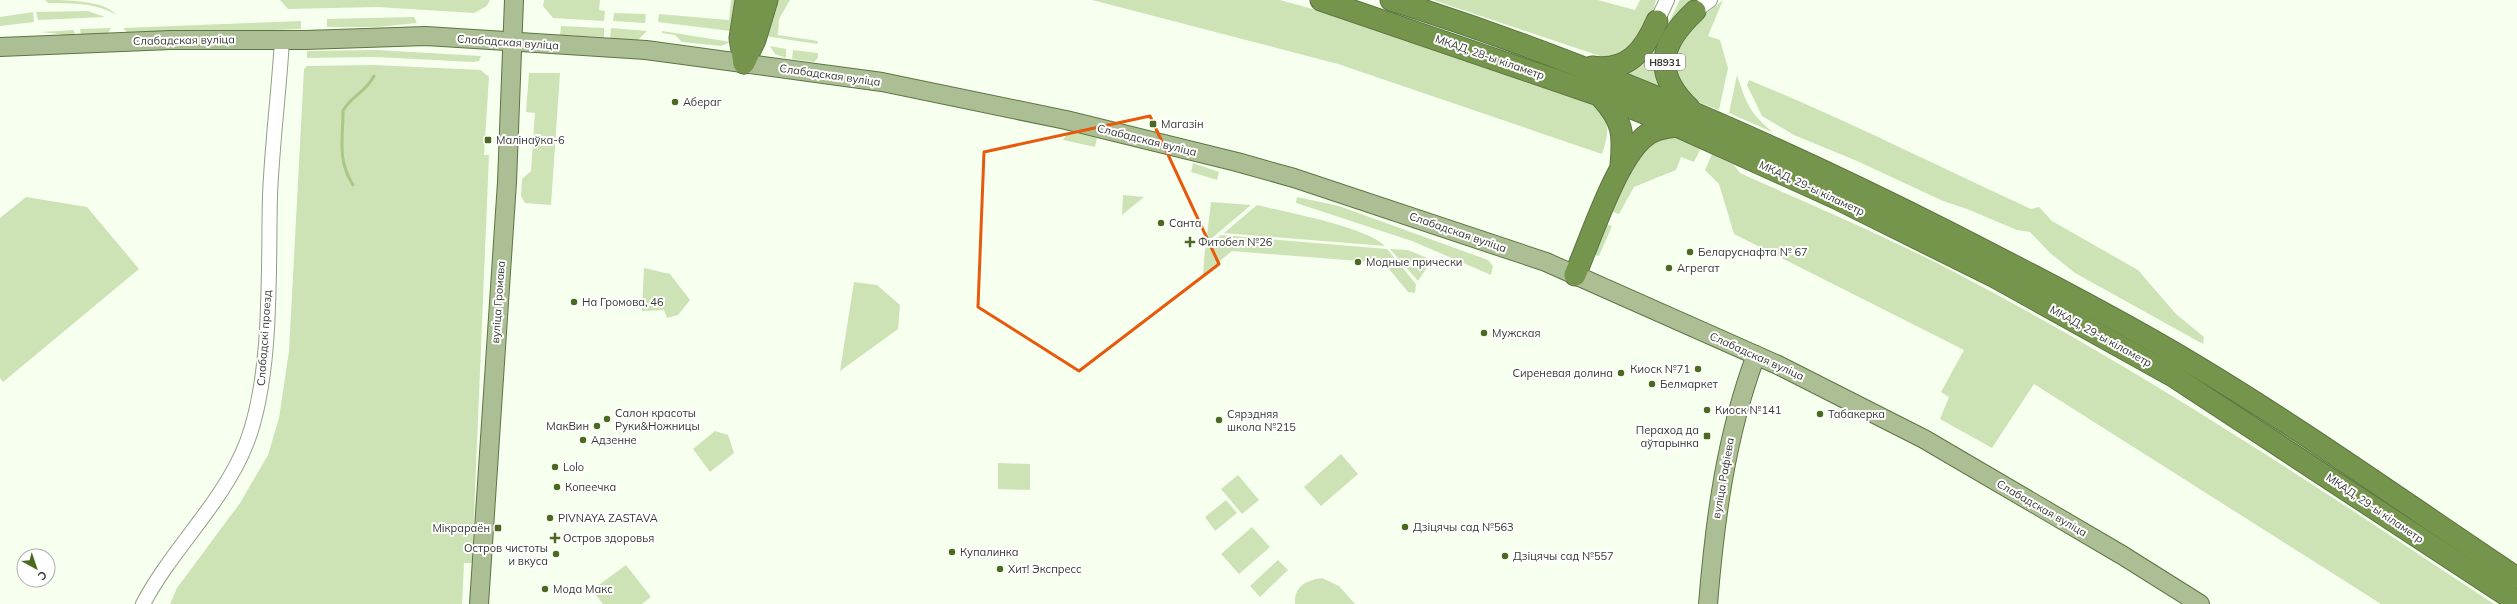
<svg xmlns="http://www.w3.org/2000/svg" width="2517" height="604" font-family="Mulish,sans-serif">
<rect width="100%" height="100%" fill="#f7ffef"/>
<g fill="#cde3b6">
<path d="M45 0C64 0 105 0 116 15 96 2 71 4 48 3Z"/>
<path d="M280 0H490L487 6 474 13 377 7 288 9Z"/>
<path d="M544 0H600L599 10 605 11 604 21 553 18 543 6Z"/>
<path d="M731 0H743L738 32 658 22 659 14 729 20Z"/>
<path d="M772 0H790L779 19 778 35 818 41 817 44 765 36Z"/>
<path d="M1092 0H1280L1327 13 1593 105C1612 119 1609 133 1602 154L1338 64Z"/>
<path d="M1433 0H1598L1635 10 1640 0H1656L1651 19 1626 53 1606 58Z"/>
<path d="M1680 0H1699L1680 17 1662 88 1626 73 1646 59 1656 47Z"/>
<path d="M1723 0 1708 36 1720 40 1728 68 1719 110 1693 100 1671 70V60L1692 25Z"/>
<path d="M88 11 105 17 38 20 36 12Z"/>
<path d="M33 12 34 22 0 26V17Z"/>
<path d="M614 13 646 14 645 23 613 21Z"/>
<path d="M414 17 417 23 378 27H327V19Z"/>
<path d="M301 21V29L130 35 123 28Z"/>
<path d="M561 26 604 28V37L560 35Z"/>
<path d="M111 28 107 35 81 37 80 29Z"/>
<path d="M611 28 647 31 637 41 610 39Z"/>
<path d="M74 30 75 36 41 32Z"/>
<path d="M662 31 731 42 721 46 682 42 675 35 662 33Z"/>
<path d="M770 46 786 49V58L775 54Z"/>
<path d="M377 50 481 56 479 61 474 62 375 57 307 58V51Z"/>
<path d="M793 50 818 53V58L814 62 792 59Z"/>
<path d="M374 65 481 70 489 77 484 155H489L472 563H464L462 604H170L177 588 240 503 268 455 279 418 289 351 304 69 307 66Z"/>
<path d="M529 73H560L551 205 525 203 521 196 522 179 531 171 535 113 526 112Z"/>
<path d="M1737 75C1746 103 1750 114 1774 133L1729 113Z"/>
<path d="M1749 80C1845 119 1937 166 2031 209L2039 207 2052 221 2138 270 2176 314 2204 337 2203 344 2075 273 2050 253 2030 232 2017 230 1967 209 1943 201 1857 161 1794 135 1762 116 1747 85Z"/>
<path d="M1072 132 1097 138 1095 147 1063 140 1067 134Z"/>
<path d="M1669 133 1701 148 1694 162 1681 157 1676 170 1634 187 1619 214 1611 211 1640 149Z"/>
<path d="M1712 154 1734 165 1740 173C1813 206 1888 237 1958 274 2144 371 2319 488 2494 604H2381L2034 384 1992 448 1940 419 1949 397 1941 392 1964 350 1734 234 1719 184 1705 170Z"/>
<path d="M1193 163 1219 172 1217 180 1191 172Z"/>
<path d="M1123 195 1144 197 1122 215Z"/>
<path d="M26 197 87 207 139 269 3 382 0 378V218Z"/>
<path d="M1297 197 1339 206 1488 260 1493 266 1491 275 1412 241 1296 203Z"/>
<path d="M1211 202 1251 205 1206 243Z"/>
<path d="M1257 205C1285 212 1367 227 1385 246L1224 233Z"/>
<path d="M1605 224 1612 226 1599 256 1591 254Z"/>
<path d="M1221 235 1387 249 1416 284 1415 293 1408 292 1384 263 1232 251 1203 275 1205 249Z"/>
<path d="M1390 249 1408 250 1432 260 1418 281Z"/>
<path d="M644 268 670 274 690 300 678 315 667 318 664 310 642 311Z"/>
<path d="M854 282 877 285 900 305 898 329 840 371Z"/>
<path d="M715 431 728 435 734 453 710 472 693 449Z"/>
<path d="M1341 454 1358 474 1321 506 1304 487Z"/>
<path d="M998 463 1030 464V490L998 489Z"/>
<path d="M1238 475 1259 500 1242 514 1221 489Z"/>
<path d="M1226 500 1237 513 1215 531 1205 517Z"/>
<path d="M1252 527 1270 547 1239 574 1221 554Z"/>
<path d="M1278 560 1288 570 1260 597 1250 586Z"/>
<path d="M626 565 651 597 642 604H603L592 590Z"/>
<path d="M1322 578 1339 586 1355 604H1295C1293 586 1308 580 1322 578Z"/>
</g>
<g fill="none" stroke-linecap="round" stroke-linejoin="round">
<path stroke="#a9c787" stroke-width="3" d="M353 185C337 159 343 140 343 111 349 98 366 92 374 76"/>
<defs>
<g id="minor">
<path d="M1695 11 1710 0"/>
<path d="M1657 21 1667 0"/>
<path d="M143 604C173 547 224 502 247 442 273 373 268 270 270 196 272 144 279 92 282 40"/>
</g>
<g id="major">
<path d="M0 47 171 40H305L426 36 646 50 882 82 1066 120 1237 162 1294 178 1546 262 1778 365 1924 439 2122 555 2200 604"/>
<path d="M479 604 507 182 514 0"/>
<path d="M1708 604C1715 519 1726 435 1756 355"/>
</g>
<g id="highway">
<path d="M1321 0 1599 95 1677 126 1836 198 1995 277 2173 376 2517 602"/>
<path d="M1391 0C1584 60 1770 142 1950 233 2028 273 2106 313 2181 357 2296 425 2406 504 2517 578"/>
<path d="M744 63 755 40 767 0"/>
<path d="M744 63 740 38 746 0"/>
<path d="M1592 67C1628 72 1644 51 1657 21"/>
<path d="M1601 97C1623 121 1624 134 1621 165"/>
<path d="M1689 108C1652 72 1660 44 1695 11"/>
<path d="M1575 275C1591 238 1615 163 1643 138 1652 129 1665 127 1677 126"/>
</g>
</defs>
<use href="#minor" stroke="#949d8a" stroke-width="16"/>
<use href="#major" stroke="#5e7443" stroke-width="20"/>
<use href="#highway" stroke="#5e7443" stroke-width="23"/>
<use href="#minor" stroke="#fff" stroke-width="14"/>
<use href="#major" stroke="#acbf94" stroke-width="18"/>
<use href="#highway" stroke="#75954c" stroke-width="21"/>
</g>
<path fill="none" stroke="#e8590c" stroke-width="3" stroke-linejoin="round" d="M1150 116 1219 264 1079 371 978 307 984 152Z"/>
<g fill="#4c6a1f" stroke="#fff" stroke-width="1.5">
<circle cx="675" cy="102" r="4"/>
<rect x="1149" y="120" width="8" height="8" rx="2"/>
<rect x="484" y="136" width="8" height="8" rx="2"/>
<circle cx="1161" cy="223" r="4"/>
<path d="M1188 236h4v4h4v4h-4v4h-4v-4h-4v-4h4z"/>
<circle cx="1690" cy="252" r="4"/>
<circle cx="1358" cy="262" r="4"/>
<circle cx="1669" cy="268" r="4"/>
<circle cx="574" cy="302" r="4"/>
<circle cx="1484" cy="333" r="4"/>
<circle cx="1698" cy="369" r="4"/>
<circle cx="1621" cy="373" r="4"/>
<circle cx="1652" cy="384" r="4"/>
<circle cx="1707" cy="410" r="4"/>
<circle cx="1820" cy="414" r="4"/>
<circle cx="607" cy="419" r="4"/>
<circle cx="1219" cy="420" r="4"/>
<circle cx="597" cy="426" r="4"/>
<rect x="1703" y="432" width="8" height="8" rx="2"/>
<circle cx="583" cy="440" r="4"/>
<circle cx="555" cy="467" r="4"/>
<circle cx="557" cy="487" r="4"/>
<circle cx="550" cy="518" r="4"/>
<circle cx="1405" cy="527" r="4"/>
<rect x="494" y="524" width="8" height="8" rx="2"/>
<path d="M553 532h4v4h4v4h-4v4h-4v-4h-4v-4h4z"/>
<circle cx="952" cy="552" r="4"/>
<circle cx="556" cy="554" r="4"/>
<circle cx="1505" cy="556" r="4"/>
<circle cx="1000" cy="569" r="4"/>
<circle cx="545" cy="589" r="4"/>
</g>
<g text-anchor="middle" stroke-width="4" stroke-linejoin="round" paint-order="stroke">
<rect fill="#fff" stroke="#71746f" stroke-width="1" x="1645" y="54" width="40" height="16" rx="3"/>
<g font-size="10" font-weight="bold" fill="#343831">
<text x="1665" y="66">Н8931</text>
</g>
<g font-size="11" fill="#343831" stroke="#fff">
<text transform="translate(184 40) rotate(-1)" y="4">Слабадская вуліца</text>
<text transform="translate(508 42) rotate(4)" y="4">Слабадская вуліца</text>
<text transform="translate(1490 57) rotate(19)" y="4">МКАД, 28-ы кіламетр</text>
<text transform="translate(830 75) rotate(8)" y="4">Слабадская вуліца</text>
<text transform="translate(1147 140) rotate(14)" y="4">Слабадская вуліца</text>
<text transform="translate(1812 188) rotate(25)" y="4">МКАД, 29-ы кіламетр</text>
<text transform="translate(1458 232) rotate(19)" y="4">Слабадская вуліца</text>
<text transform="translate(498 302) rotate(-86)" y="4">вуліца Громава</text>
<text transform="translate(2101 336) rotate(29)" y="4">МКАД, 29-ы кіламетр</text>
<text transform="translate(264 338) rotate(-86)" y="4">Слабадскі праезд</text>
<text transform="translate(1757 356) rotate(24)" y="4">Слабадская вуліца</text>
<text transform="translate(1723 478) rotate(-80)" y="4">вуліца Рафіева</text>
<text transform="translate(2042 508) rotate(30)" y="4">Слабадская вуліца</text>
<text transform="translate(2375 508) rotate(34)" y="4">МКАД, 29-ы кіламетр</text>
</g>
<g font-size="11" fill="#343831" stroke="#fff" text-anchor="start">
<text x="683" y="106">Абераг</text>
<text x="1161" y="128">Магазін</text>
<text x="496" y="144">Малінаўка-6</text>
<text x="1169" y="227">Санта</text>
<text x="1198" y="246">Фитобел №26</text>
<text x="1698" y="256">Беларуснафта № 67</text>
<text x="1366" y="266">Модные прически</text>
<text x="1677" y="272">Агрегат</text>
<text x="582" y="306">На Громова, 46</text>
<text x="1492" y="337">Мужская</text>
<text x="1690" y="373" text-anchor="end">Киоск №71</text>
<text x="1613" y="377" text-anchor="end">Сиреневая долина</text>
<text x="1660" y="388">Белмаркет</text>
<text x="1715" y="414">Киоск №141</text>
<text x="615" y="417">Салон красоты<tspan x="615" dy="13">Руки&amp;Ножницы</tspan></text>
<text x="1227" y="418">Сярэдняя<tspan x="1227" dy="13">школа №215</tspan></text>
<text x="1828" y="418">Табакерка</text>
<text x="589" y="430" text-anchor="end">МакВин</text>
<text x="1699" y="434" text-anchor="end">Пераход да<tspan x="1699" dy="13">аўтарынка</tspan></text>
<text x="591" y="444">Адзенне</text>
<text x="563" y="471">Lolo</text>
<text x="565" y="491">Копеечка</text>
<text x="558" y="522">PIVNAYA ZASTAVA</text>
<text x="1413" y="531">Дзіцячы сад №563</text>
<text x="490" y="532" text-anchor="end">Мікрараён</text>
<text x="563" y="542">Остров здоровья</text>
<text x="548" y="552" text-anchor="end">Остров чистоты<tspan x="548" dy="13">и вкуса</tspan></text>
<text x="960" y="556">Купалинка</text>
<text x="1513" y="560">Дзіцячы сад №557</text>
<text x="1008" y="573">Хит! Экспресс</text>
<text x="553" y="593">Мода Макс</text>
</g>
</g>
<g transform="translate(36 568) rotate(140)"><circle r="19" fill="#ffffff" stroke="#aeafad"/>
<path d="M0-3L7 15L0 10L-7 15Z" fill="#4c6a1f"/>
<text y="-6" font-size="11" font-weight="bold" text-anchor="middle" fill="#343831">С</text>
</g>
</svg>
